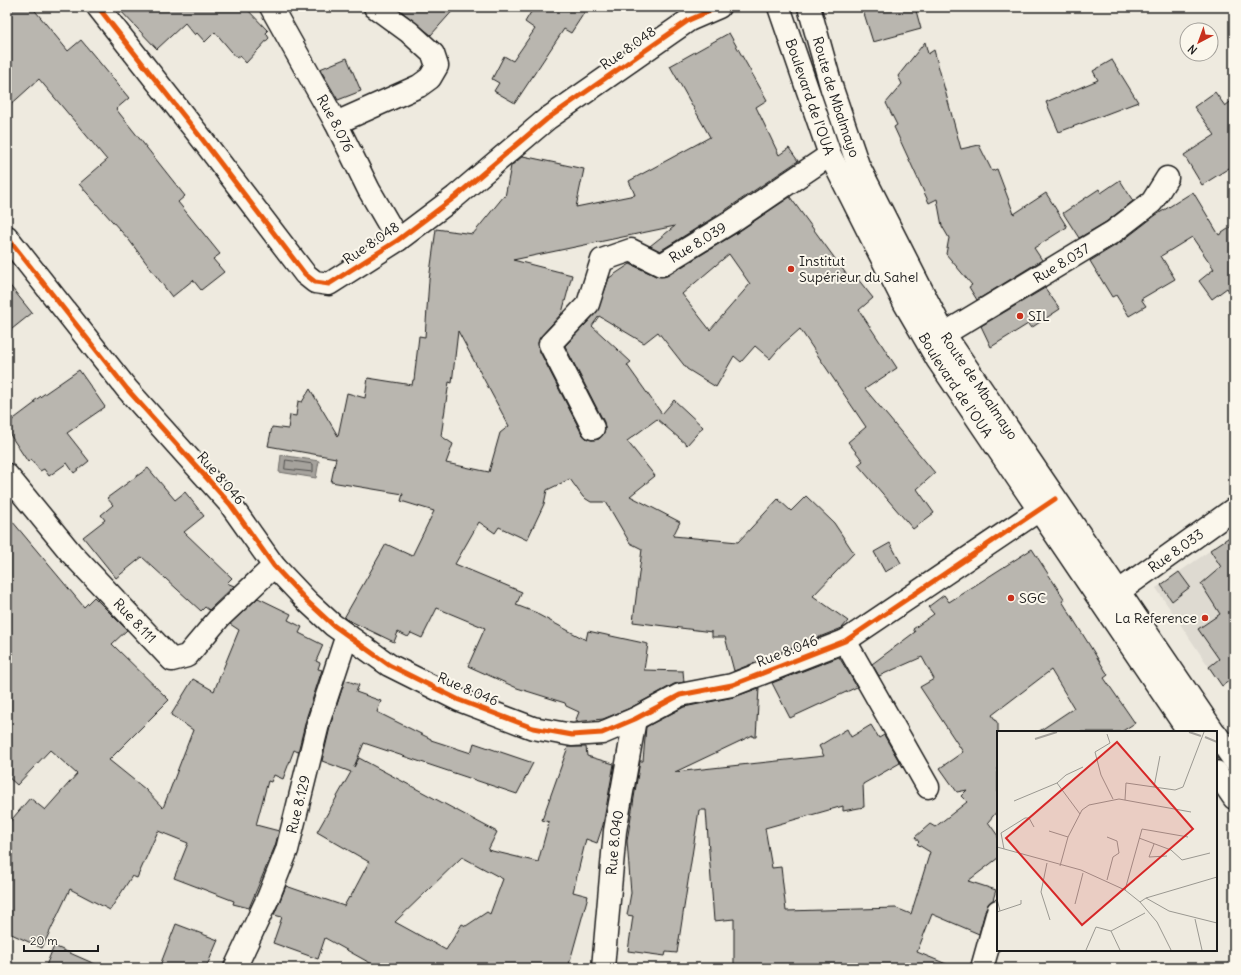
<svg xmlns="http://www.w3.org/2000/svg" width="1241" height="975" font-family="Delius,sans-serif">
<rect width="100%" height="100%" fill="#eeeadf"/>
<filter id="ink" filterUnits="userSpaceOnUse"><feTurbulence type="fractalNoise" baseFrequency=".025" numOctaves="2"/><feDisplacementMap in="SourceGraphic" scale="8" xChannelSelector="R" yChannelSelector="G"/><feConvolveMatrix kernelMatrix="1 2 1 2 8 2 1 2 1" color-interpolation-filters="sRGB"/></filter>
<g filter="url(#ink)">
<path fill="#dedad1" d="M1234 534V648L1209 667 1156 588Z"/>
<path fill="#a6a39d" stroke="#6f6d69" d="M281 455 319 461 316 478 279 472Z"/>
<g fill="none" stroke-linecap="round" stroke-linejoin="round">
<path stroke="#535250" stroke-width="1" d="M286 460 313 464V472L285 469Z"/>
</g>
<g fill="#b9b6af" stroke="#1c1c1c" fill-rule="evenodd">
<path d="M7 7H32L68 51 81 40 129 98 116 109 185 196 178 202 220 254 213 259 224 272 201 290 193 280 172 297 129 240 79 184 107 160 39 79 7 108Z"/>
<path d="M117 7H245L268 31 266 33 269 38 246 63 240 56 237 58 215 32 205 42 197 33 195 35 185 23 157 49Z"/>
<path d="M396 7H456L431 35Z"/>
<path d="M534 7H588L571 33 564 29 515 103 494 91 499 83 492 79 504 56 513 61 535 29 525 22Z"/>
<path d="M862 7H915L921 29 873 42Z"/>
<path d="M729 33 767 100 756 107 779 155 789 148 798 161 724 211 660 251 650 246 675 226 513 260 572 275 562 313 541 336 538 343 539 350 582 434 586 438 592 440 599 439 603 435 605 429 604 422 565 346 597 312 609 278 630 264 656 276H667L738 232 790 197 852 282 857 278 873 298 859 310 897 368 865 389 935 473 917 489 934 513 913 529 858 465 863 461 848 442 866 427 800 329 782 345 770 359 755 346 741 362 734 356 716 387 687 369 658 332 644 343 599 316 592 326 631 362 627 365 662 414 674 400 703 427 687 445 657 419 627 441 655 476 630 496 680 522 673 536 738 542 778 499 791 511 806 496 834 523 854 553 813 596 848 621 842 628 734 671 725 637H712V632L633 622 642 549 630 543 606 502H591L583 497 570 479 547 490 544 504 527 540 499 527 495 533 479 522 455 564 522 592 516 605 537 613V614L586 640 588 631 648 644 644 670 683 671 684 682 674 684 630 708 603 719 575 722 579 712 566 706 565 703 517 688 468 666 485 628 437 608 422 638 411 633 408 637 398 632 394 642 344 618 386 544 412 556 434 511 401 501 403 494 331 482 336 458 268 446 272 427 288 429 290 415 296 416 298 401 302 402 310 389 338 436 347 393 365 398 368 378 412 385 413 380H414L419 336 425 337 429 280 436 229 473 234 504 196 505 197 511 166 523 156 584 169 576 207 635 195 629 181 710 137 670 66ZM729 254 750 284 710 330 682 294ZM458 331 509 426 500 433 489 472 446 463 453 444 441 436 449 382 452 383Z"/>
<path d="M925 42 928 54 934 50 961 149 979 145 992 171 997 169 1014 214 1046 193 1067 227 1034 248 1042 260 977 300 969 287 972 285 946 254 949 238 942 226 937 199 929 203 894 127 897 125 886 103 902 84 898 76Z"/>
<path d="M347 58 361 91 338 100 320 69Z"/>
<path d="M1112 60 1138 102 1059 132 1046 102 1098 80 1093 71Z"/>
<path d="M1215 92 1225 106 1234 99V165L1202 185 1184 155 1215 135 1194 107Z"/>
<path d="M1120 180 1133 201 1106 222 1079 238 1063 213 1099 189 1101 193Z"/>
<path d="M1193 192 1219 235 1234 225V299L1227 288 1212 299 1199 281 1214 269 1192 237 1161 256 1175 279 1141 299 1146 306 1129 316 1116 295 1112 297 1090 261 1121 242 1156 215Z"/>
<path d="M7 282 32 313 7 333Z"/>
<path d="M1045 288 1060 309 1031 328 1028 324 991 347 981 326Z"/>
<path d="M79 370 105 407 67 433 89 461 74 473 67 463 49 476 44 469 40 471 31 459 28 462 7 430V424L35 403 34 401Z"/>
<path d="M148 468 175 500 185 492 204 516 184 532 232 578 227 583 234 586 209 610 205 607 201 611 142 557 116 578 83 537 105 520 101 515 113 505 107 498Z"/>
<path d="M7 515 84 607 94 597 127 630 112 644 169 700 109 760 145 789 163 808 193 730 171 715 193 679 214 691 239 630 230 624 258 598 291 614 288 620 302 627 299 633 323 645 316 661 320 663 318 669 322 670 307 716 298 752 294 750 283 779 274 775 271 782 268 781 256 825 279 831 275 846 249 908 233 904 234 901 174 878 188 843 158 831 137 878 132 876 110 910 70 889 42 948 7 932V825L30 798 45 810 77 774 50 750 17 785 7 776Z"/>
<path d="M1234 534V680L1233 678 1222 686 1209 667 1219 659 1198 629 1220 614 1201 584 1221 567 1210 550Z"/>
<path d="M890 543 901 563 885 572 874 552Z"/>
<path d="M1032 549 1065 600 1062 601 1108 675 1104 678 1135 723 1121 732H1038L1074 708 1051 670 992 715 998 724V810L988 822 998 836V858L968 881 996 890 993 900 986 908 979 934 932 914 917 952 956 968H734V919L714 921 706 810H699L677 953 666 952 665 956 628 951 633 916 627 915 631 893 627 841 640 761H643L646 727 684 707 734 697 759 688 756 737H753V735L675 772 824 756 819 746 847 729 851 737 871 725 879 738 884 735 900 763 863 784 864 807 843 811V806L765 828 772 868 781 867 786 911 896 908 911 914 930 852 917 844 919 842 915 837 930 824 935 827 967 802 961 796 967 790 957 792 940 768 963 752 920 687 934 679 922 657 879 676 872 664 915 632 913 629 934 614 928 607 944 595 949 602Z"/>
<path d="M1179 572 1190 587 1172 601 1161 585Z"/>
<path d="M839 657 857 687 790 718 772 683Z"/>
<path d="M345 680 359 685 356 692 381 701 377 712 431 739V740L471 753 474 743 533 763 517 794 364 743 354 767 359 758 497 832 488 850 538 862 549 822 542 820 568 747H586L587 756 614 764 603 825 597 843 586 839 573 892 588 896 568 968H379L325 938 318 959 273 943 282 917 274 915 286 886 344 906 349 897 350 898 369 862 317 832 351 772 322 761 331 723ZM462 857 503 879 490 914 487 912 466 926 462 924 446 950 395 922Z"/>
<path d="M176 924 218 940 206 968H159Z"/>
<path d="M54 946 104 968H45Z"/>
</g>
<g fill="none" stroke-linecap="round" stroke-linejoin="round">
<defs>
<g id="minor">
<path d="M98 7 202 139 305 274 315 282 329 284 398 240 455 197 547 119 689 20 719 7"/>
<path id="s1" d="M271 7 336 123 369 190 398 240"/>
<path d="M336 123 419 86 430 78 437 66 433 54 409 32 375 7"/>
<path d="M7 237 127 389 230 504 274 566 308 602 333 625 389 665 459 700 533 728 572 735 602 733 635 719 680 695 732 685 845 641 1054 500"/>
<path id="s2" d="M944 334 1113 232 1152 202 1167 178"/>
<path id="s3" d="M593 428 550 344 588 304 602 260 631 250 661 265 731 222 830 155"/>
<path id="s4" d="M7 475 71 553 172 660 187 656 220 617 274 566"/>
<path id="s5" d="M1118 592 1234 509"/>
<path d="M845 641 928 787"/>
<path id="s6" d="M235 968 268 898 287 850 319 720 347 635"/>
<path id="s7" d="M603 968 615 831 635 719"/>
<path d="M982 968 998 911"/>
</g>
<g id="trunk">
<path id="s8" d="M779 7 830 155 905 304 937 359 1189 732"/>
<path id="s9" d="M809 7 832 89 858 165 944 334 1214 732"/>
<path d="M1216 734 1234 760"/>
<path d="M1216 772 1234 798"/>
</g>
</defs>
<use href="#minor" stroke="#1c1c1c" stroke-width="25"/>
<use href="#trunk" stroke="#1c1c1c" stroke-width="25"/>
<use href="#minor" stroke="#fbf7ec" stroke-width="22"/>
<use href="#trunk" stroke="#fbf7ec" stroke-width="22"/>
<defs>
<g id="cycleway">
<path d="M98 7 202 139 305 274 315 282 329 284 398 240 455 197 547 119 689 20 719 7"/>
<path d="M7 237 127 389 230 504 274 566 308 602 333 625 389 665 459 700 533 728 572 735 602 733 635 719 680 695 732 685 845 641 1055 499"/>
</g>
</defs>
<use href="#cycleway" stroke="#fbf7ec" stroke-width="8"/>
<use href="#cycleway" stroke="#e8590c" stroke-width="5"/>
</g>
</g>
<g fill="#c8321e" stroke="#fbf7ec" stroke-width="1.5">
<circle cx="791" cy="269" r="4"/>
<circle cx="1020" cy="316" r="4"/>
<circle cx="1011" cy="598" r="4"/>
<circle cx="1205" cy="618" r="4"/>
</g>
<g text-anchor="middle" stroke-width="4" stroke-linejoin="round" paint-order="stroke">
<g font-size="14" fill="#1c1c1c" stroke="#fbf7ec">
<text transform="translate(628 48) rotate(-35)" y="5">Rue 8.048</text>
<text dy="5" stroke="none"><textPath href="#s8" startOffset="95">Boulevard de l'OUA</textPath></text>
<text dy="5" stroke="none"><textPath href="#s9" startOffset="94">Route de Mbalmayo</textPath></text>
<text dy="5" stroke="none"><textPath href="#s1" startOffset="133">Rue 8.076</textPath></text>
<text dy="5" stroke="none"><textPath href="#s3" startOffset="303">Rue 8.039</textPath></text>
<text transform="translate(371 243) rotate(-34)" y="5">Rue 8.048</text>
<text dy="5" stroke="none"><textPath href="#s2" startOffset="137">Rue 8.037</textPath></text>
<text dy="5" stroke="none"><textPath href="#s8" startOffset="419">Boulevard de l'OUA</textPath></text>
<text dy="5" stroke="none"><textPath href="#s9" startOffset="418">Route de Mbalmayo</textPath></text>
<text transform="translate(221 478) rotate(49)" y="5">Rue 8.046</text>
<text dy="5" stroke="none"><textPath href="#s5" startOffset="71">Rue 8.033</textPath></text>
<text dy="5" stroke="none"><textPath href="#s4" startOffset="194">Rue 8.111</textPath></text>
<text transform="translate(787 651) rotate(-21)" y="5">Rue 8.046</text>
<text transform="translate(468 689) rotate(23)" y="5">Rue 8.046</text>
<text dy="5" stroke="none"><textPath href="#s6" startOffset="176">Rue 8.129</textPath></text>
<text dy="5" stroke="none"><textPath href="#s7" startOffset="126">Rue 8.040</textPath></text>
</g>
<g font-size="14" fill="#1c1c1c" stroke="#fbf7ec" text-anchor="start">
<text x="799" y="266">Institut<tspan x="799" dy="16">Supérieur du Sahel</tspan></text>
<text x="1028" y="321">SIL</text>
<text x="1019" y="603">SGC</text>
<text x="1197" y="623" text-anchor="end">La Reference</text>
</g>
</g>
<g transform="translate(997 731)">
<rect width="220" height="220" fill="#eeeadf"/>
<path fill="none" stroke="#a6a39d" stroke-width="2" d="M192 1 204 5M208 6 220 11M38 8 60 1"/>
<path fill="none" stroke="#9a9891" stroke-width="1" d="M110 3 113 12 98 21 104 44 116 68M60 52 69 44 86 36M157 56 163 25M128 69 129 52 178 59 186 56 207 1M17 70 60 52 83 83M52 100 71 106M110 106 120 110 122 122 116 126 110 149M142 107 174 119 185 129 213 122M157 113 152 126 170 125M0 116 84 139 128 159 143 171 160 191 174 219M7 118 4 102 28 87H32L37 96M50 132 44 161 53 189M63 135 71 106 85 79 92 74 122 68 194 81M128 159 145 98 191 106M149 167 220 146M0 168 3 180M143 171 149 167 172 180 220 192M78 173 86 142M0 181 24 173V169M198 188 205 219M114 200 123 219M89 219 99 196 114 200 148 182"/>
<path fill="#d62828" fill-opacity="0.15" stroke="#d62828" stroke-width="2" d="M120 11 196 98 85 194 9 107Z"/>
<rect width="220" height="220" fill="none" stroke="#1c1c1c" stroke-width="2"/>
</g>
<rect width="1241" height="975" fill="none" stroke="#fbf7ec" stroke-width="24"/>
<rect x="12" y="12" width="1217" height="951" fill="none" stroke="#1c1c1c" stroke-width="1.5" filter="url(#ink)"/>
<g transform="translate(1199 42) rotate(221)"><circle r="19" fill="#fbf7ec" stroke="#a29f99"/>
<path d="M0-3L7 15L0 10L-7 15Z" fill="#c8321e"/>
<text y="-6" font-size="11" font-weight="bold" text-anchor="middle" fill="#1c1c1c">N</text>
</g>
<path d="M24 945v6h74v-6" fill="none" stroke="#1c1c1c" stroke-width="2"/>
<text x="30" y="945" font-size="12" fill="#1c1c1c" stroke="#fbf7ec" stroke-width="3" paint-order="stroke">20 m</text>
</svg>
